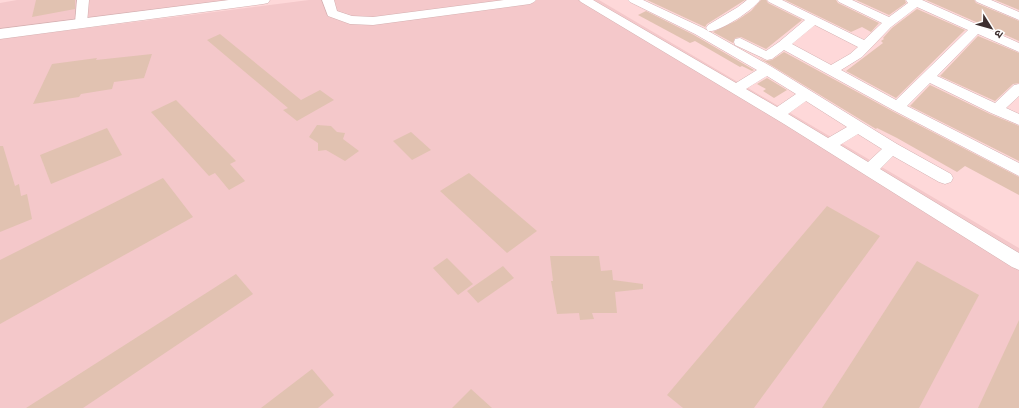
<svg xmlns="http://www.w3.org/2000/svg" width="1019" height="408" font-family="'DejaVu Sans','Noto Sans Devanagari',sans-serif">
<rect width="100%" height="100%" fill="#fed8d9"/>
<g fill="#f4c8ca">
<path d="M17 0H230L0 30V3Z"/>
<path d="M309 0H599L1019 248V408H0V39Z"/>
</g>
<g fill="#e1c2b1">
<path d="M36 0H75V9L32 17Z"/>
<path d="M647 0H745L707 24 705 27Z"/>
<path d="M761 0H766L768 3 802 20 766 49 741 37 735 38 733 43 713 32 736 21 751 11Z"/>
<path d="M785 0H836L838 3 879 23 871 32 862 27 851 32Z"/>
<path d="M856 0H905L906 3 889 15Z"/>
<path d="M926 0H974L976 3 1019 21V41Z"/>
<path d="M995 0H1019V10Z"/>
<path d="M917 9 965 30 896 98 846 71 883 43 881 41 884 39 883 38 892 28Z"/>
<path d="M646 11 694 35 754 70 752 71 742 66 740 67 695 41 690 43 638 15Z"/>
<path d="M220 34 301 100 320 90 334 100 297 121 283 110 288 108 207 40Z"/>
<path d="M978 36 1019 53V83L1013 84 995 101 940 76Z"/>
<path d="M784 52 892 111 1019 177V195L965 166 957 172 897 138 877 128 876 129 759 58 766 61 772 60Z"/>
<path d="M152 54 144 78 114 82 112 89 81 94 79 97 33 104 52 64 97 58 96 60Z"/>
<path d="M767 78 787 90 774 98 763 91 766 89 757 84Z"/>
<path d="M930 85 990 114 1019 126V161L910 106Z"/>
<path d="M176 100 236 161 230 164 245 181 229 190 215 173 209 176 151 112Z"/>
<path d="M317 125 331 126 337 132 345 133 343 139 359 151 345 161 326 150 318 151V143L309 137Z"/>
<path d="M107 128 122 155 51 184 40 155Z"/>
<path d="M411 132 431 150 412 160 393 141Z"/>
<path d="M0 146H3L15 186 19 184 21 196 27 194 32 219 0 232Z"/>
<path d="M469 173 537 231 507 253 440 191Z"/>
<path d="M163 178 193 217 0 324V260Z"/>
<path d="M827 206 880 236 754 408H683L667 395Z"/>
<path d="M550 256H599L601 271 612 270 613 280 643 284V289L615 292 617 313H592L594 319 580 320 579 313 557 314 551 281H553Z"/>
<path d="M447 258 473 284 458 295 433 268Z"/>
<path d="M917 261 979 295 919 408H822Z"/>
<path d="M503 266 514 278 478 303 467 291Z"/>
<path d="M236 274 253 294 83 408H26Z"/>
<path d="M1019 320V408H978Z"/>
<path d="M312 369 334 395 318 408H261Z"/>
<path d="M471 389 492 408H452Z"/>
</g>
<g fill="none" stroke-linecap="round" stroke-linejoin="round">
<defs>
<g id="minor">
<path d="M77 0H89L87 23 85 26H77L75 23Z"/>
<path d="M322 0H334L337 11 352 16 373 17 504 0H536L534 2 530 4 373 25 350 24 328 16Z"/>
<path d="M579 0H593L736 83 757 70 695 34 630 2 628 0H643L703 28 772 67 897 144 951 174 953 178 951 182 945 184 939 182 893 156 880 169 1019 253V270L1012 267 784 124 581 2ZM767 76 796 94 777 107 746 89ZM806 101 847 127 828 138 788 114ZM858 134 882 149 868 162 840 145Z"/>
<path d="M747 0H760C753 10 719 33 708 31L706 28 708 25 738 7Z"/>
<path d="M767 0H782L864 40 882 23 839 2 837 0H852L889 17 908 3 906 0H922L1019 43V52L978 34 937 76 995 103 1014 85 1019 84V96L1006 108 1019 114V125L991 113 930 83 907 106 1019 163V176L893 110 784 50 772 59 767 60 735 45 734 42 735 39 740 38 766 51 779 42 805 20 769 2ZM917 7 968 30 896 100 841 70 862 57 891 27ZM815 25 858 47 850 54 831 65 792 44Z"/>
<path d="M975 0H991L1019 12V20L977 2Z"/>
</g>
<path id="tertiary" d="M229 0H270L268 3 263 4 0 39V29Z"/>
</defs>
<use href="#minor" stroke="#d4b0b1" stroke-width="1"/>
<use href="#tertiary" stroke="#d4b0b1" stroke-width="1"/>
<use href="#minor" fill="#fff" fill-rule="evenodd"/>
<use href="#tertiary" fill="#fff" fill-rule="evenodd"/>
</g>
<g transform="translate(991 28) rotate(127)" stroke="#ffffff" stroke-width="3" paint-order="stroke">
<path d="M0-3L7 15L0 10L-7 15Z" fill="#3d2f2f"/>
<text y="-6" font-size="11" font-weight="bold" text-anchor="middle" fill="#3d2f2f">उ</text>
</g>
</svg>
